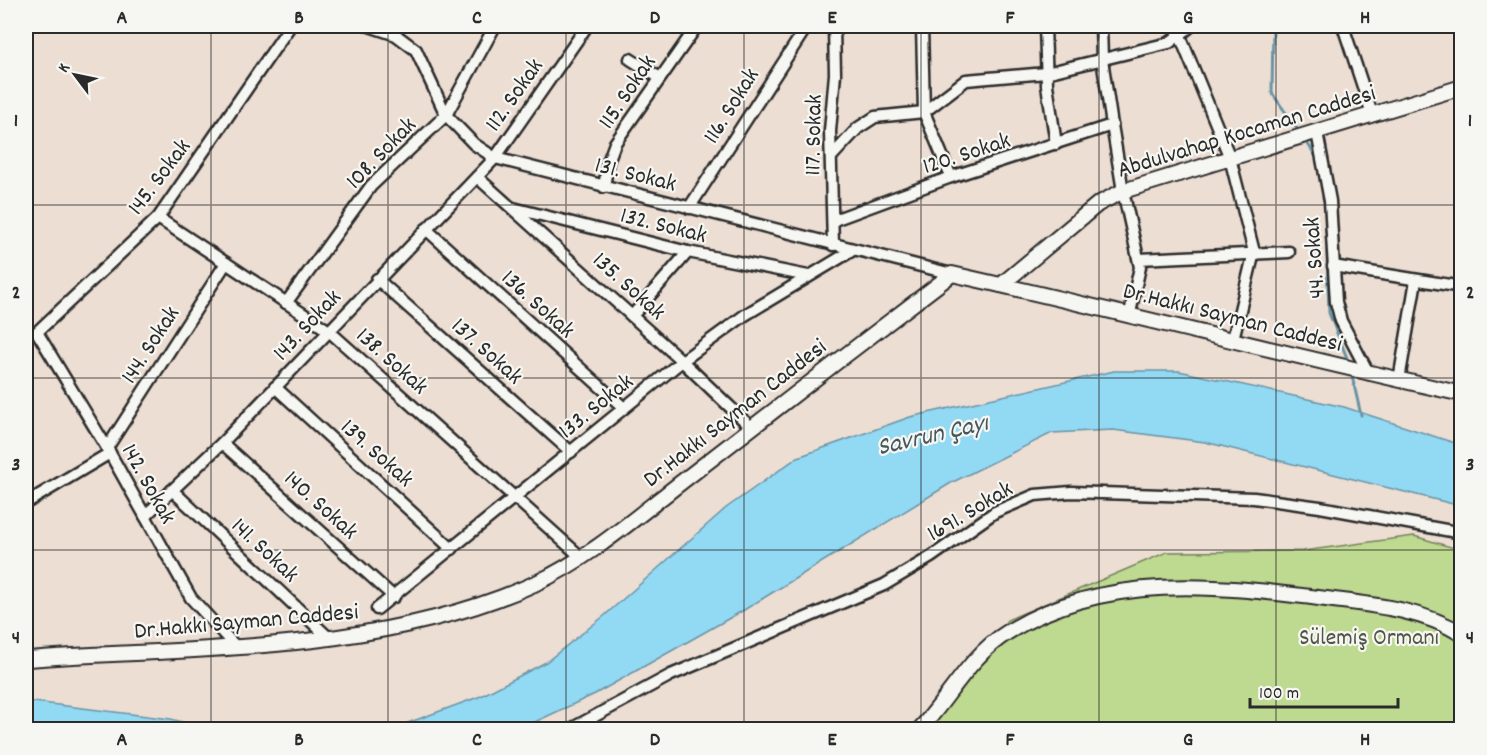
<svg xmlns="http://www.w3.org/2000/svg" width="1487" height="755" font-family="Dekko,sans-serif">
<rect width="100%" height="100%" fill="#edded3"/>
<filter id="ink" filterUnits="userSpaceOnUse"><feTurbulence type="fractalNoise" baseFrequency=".0167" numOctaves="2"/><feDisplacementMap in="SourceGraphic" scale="12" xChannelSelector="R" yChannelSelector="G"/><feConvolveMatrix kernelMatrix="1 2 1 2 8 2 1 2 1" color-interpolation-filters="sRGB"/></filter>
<g filter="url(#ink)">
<path fill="#bed990" stroke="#74825e" stroke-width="1.5" d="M1414 536 1461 550V729L927 730 1007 620 1167 552 1303 551Z"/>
<g fill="#92d9f4" stroke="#6993a4" stroke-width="1.5">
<path d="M1114 371H1179L1344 407 1461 445V506L1205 442 1113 430 1052 433 951 483 744 610 595 694 520 729H359L405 724 481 696 546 662 604 616 726 508 798 457 910 417Z"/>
<path d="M26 701 171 719 208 729H26Z"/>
</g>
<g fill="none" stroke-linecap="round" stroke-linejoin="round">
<g stroke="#6993a4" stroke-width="3">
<path d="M1273 26 1272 93 1300 133"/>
<path d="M1304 138 1317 158"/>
<path d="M1325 200 1329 313 1349 363"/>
<path d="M1351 372 1361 415"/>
</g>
<defs>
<g id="minor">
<path d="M369 26 396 35 416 50 446 115 474 144 495 158 952 274"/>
<path d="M922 26 924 112 951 177"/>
<path d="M1045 26 1047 85 1056 144"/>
<path d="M1101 26 1102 59 1112 125 1123 191 1140 267 1130 313"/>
<path d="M1176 26 1230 158 1254 252 1233 339"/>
<path d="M1343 26 1372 114"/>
<path d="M630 59 660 78"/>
<path d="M1317 132 1330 201 1336 302 1341 321 1369 374"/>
<path d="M832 156 858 128 875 117 924 112 966 80 1046 73 1169 43 1191 26"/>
<path d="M477 177 682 361 752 428"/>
<path d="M604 187 608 162 615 143 697 26"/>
<path d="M513 208 688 252 808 276"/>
<path d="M689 208 807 26"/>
<path d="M158 218 329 331 581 557"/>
<path d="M834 220 951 177 1112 125"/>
<path d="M426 229 624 408"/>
<path d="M833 245 830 131 835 74 834 26"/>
<path d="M1139 259 1289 252"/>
<path d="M1333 266 1462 287"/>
<path d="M377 279 571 452"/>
<path d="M286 303 371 186 446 115 495 26"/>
<path d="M632 316 688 252"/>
<path d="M1399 380 1416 280"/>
<path d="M275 387 452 549"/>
<path d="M222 443 394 597"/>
<path d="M107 448 226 263"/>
<path d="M172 490 330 639"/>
<path d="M26 503 110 453"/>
<path d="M145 516 222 443 495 158 587 26"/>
<path d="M377 609 682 361 745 315 853 250"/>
<path d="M235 646 191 598 107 448 37 332 158 218 290 26"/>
<path d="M569 730 671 675 884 585 931 557 995 512 1035 495 1071 492 1254 498 1320 507 1462 533"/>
</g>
<g id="tertiary">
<path d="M1001 285 1098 204 1123 191 1462 87"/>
<path d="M26 659C192 647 379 654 534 584 591 558 642 512 692 474 778 407 865 340 952 274 1122 312 1291 356 1462 394"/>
<path d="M919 730C950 697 969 656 1008 632 1105 572 1218 585 1326 599 1372 605 1422 609 1462 634"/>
</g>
</defs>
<use href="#minor" stroke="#2b2b2b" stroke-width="15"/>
<use href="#tertiary" stroke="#2b2b2b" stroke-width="18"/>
<use href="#minor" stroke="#f6f6f2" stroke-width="10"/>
<use href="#tertiary" stroke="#f6f6f2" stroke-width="14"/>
</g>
</g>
<path fill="none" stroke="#2b2b2b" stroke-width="1.5" stroke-opacity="0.55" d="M211 26V730M388 26V730M566 26V730M744 26V730M921 26V730M1099 26V730M1276 26V730M26 205H1462M26 378H1462M26 550H1462"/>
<g text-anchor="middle" stroke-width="4.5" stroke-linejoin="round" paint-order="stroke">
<g font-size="24" fill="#2b2b2b" stroke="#f6f6f2">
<text transform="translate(626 91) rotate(-56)" y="8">115. Sokak</text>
<text transform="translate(513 94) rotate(-55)" y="8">112. Sokak</text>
<text transform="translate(730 105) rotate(-58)" y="8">116. Sokak</text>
<text transform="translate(1246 130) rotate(-17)" y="8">Abdulvahap Kocaman Caddesi</text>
<text transform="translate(812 135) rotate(-89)" y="8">117. Sokak</text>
<text transform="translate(380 152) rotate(-46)" y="8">108. Sokak</text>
<text transform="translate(966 152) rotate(-18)" y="8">120. Sokak</text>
<text transform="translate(636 173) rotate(14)" y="8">131. Sokak</text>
<text transform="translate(158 176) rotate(-53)" y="8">145. Sokak</text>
<text transform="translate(664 224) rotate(14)" y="8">132. Sokak</text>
<text transform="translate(1313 258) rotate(-94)" y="8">44. Sokak</text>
<text transform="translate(630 285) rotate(42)" y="8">135. Sokak</text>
<text transform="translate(539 303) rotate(42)" y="8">136. Sokak</text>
<text transform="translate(1233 316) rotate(14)" y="8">Dr.Hakkı Sayman Caddesi</text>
<text transform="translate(306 324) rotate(-47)" y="8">143. Sokak</text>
<text transform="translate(149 344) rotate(-57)" y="8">144. Sokak</text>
<text transform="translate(488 350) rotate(42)" y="8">137. Sokak</text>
<text transform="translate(393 360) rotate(42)" y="8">138. Sokak</text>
<text transform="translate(595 405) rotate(-39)" y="8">133. Sokak</text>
<text transform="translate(734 412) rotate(-38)" y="8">Dr.Hakkı Sayman Caddesi</text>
<text transform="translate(378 452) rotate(42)" y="8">139. Sokak</text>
<text transform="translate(150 483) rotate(61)" y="8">142. Sokak</text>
<text transform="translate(322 504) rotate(42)" y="8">140. Sokak</text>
<text transform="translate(969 510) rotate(-31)" y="8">1691. Sokak</text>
<text transform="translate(266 549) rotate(43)" y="8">141. Sokak</text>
<text transform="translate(246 620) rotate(-5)" y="8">Dr.Hakkı Sayman Caddesi</text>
</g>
<g font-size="24" fill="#505644" stroke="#f6f6f2">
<text x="1369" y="644">Sülemiş Ormanı</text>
</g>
<g font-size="26" font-style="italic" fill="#45565d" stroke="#f6f6f2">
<text transform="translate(932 433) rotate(-13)" y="9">Savrun Çayı</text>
</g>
</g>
<rect width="1487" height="755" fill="none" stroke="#f6f6f2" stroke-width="66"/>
<g transform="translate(75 75) rotate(302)" stroke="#f6f6f2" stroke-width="4.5" paint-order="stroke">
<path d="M0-4.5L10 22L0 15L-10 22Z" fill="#2b2b2b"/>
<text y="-9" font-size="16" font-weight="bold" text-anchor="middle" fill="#2b2b2b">K</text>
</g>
<path d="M1250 698v9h148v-9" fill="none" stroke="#2b2b2b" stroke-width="3"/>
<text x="1259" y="698" font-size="18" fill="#2b2b2b" stroke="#f6f6f2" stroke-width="4.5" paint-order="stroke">100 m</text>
<rect x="33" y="33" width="1421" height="689" fill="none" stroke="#2b2b2b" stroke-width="2"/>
<g font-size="20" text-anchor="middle" font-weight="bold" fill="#2b2b2b">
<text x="122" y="23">A</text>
<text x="299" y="23">B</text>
<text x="477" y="23">C</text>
<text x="655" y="23">D</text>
<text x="832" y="23">E</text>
<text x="1010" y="23">F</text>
<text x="1188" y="23">G</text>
<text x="1365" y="23">H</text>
<text x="16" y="126">1</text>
<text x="1470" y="126">1</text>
<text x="16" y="298">2</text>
<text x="1470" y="298">2</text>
<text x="16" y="470">3</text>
<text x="1470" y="470">3</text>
<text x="16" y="643">4</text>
<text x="1470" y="643">4</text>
<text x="122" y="745">A</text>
<text x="299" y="745">B</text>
<text x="477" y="745">C</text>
<text x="655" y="745">D</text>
<text x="832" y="745">E</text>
<text x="1010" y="745">F</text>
<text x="1188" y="745">G</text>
<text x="1365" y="745">H</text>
</g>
</svg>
